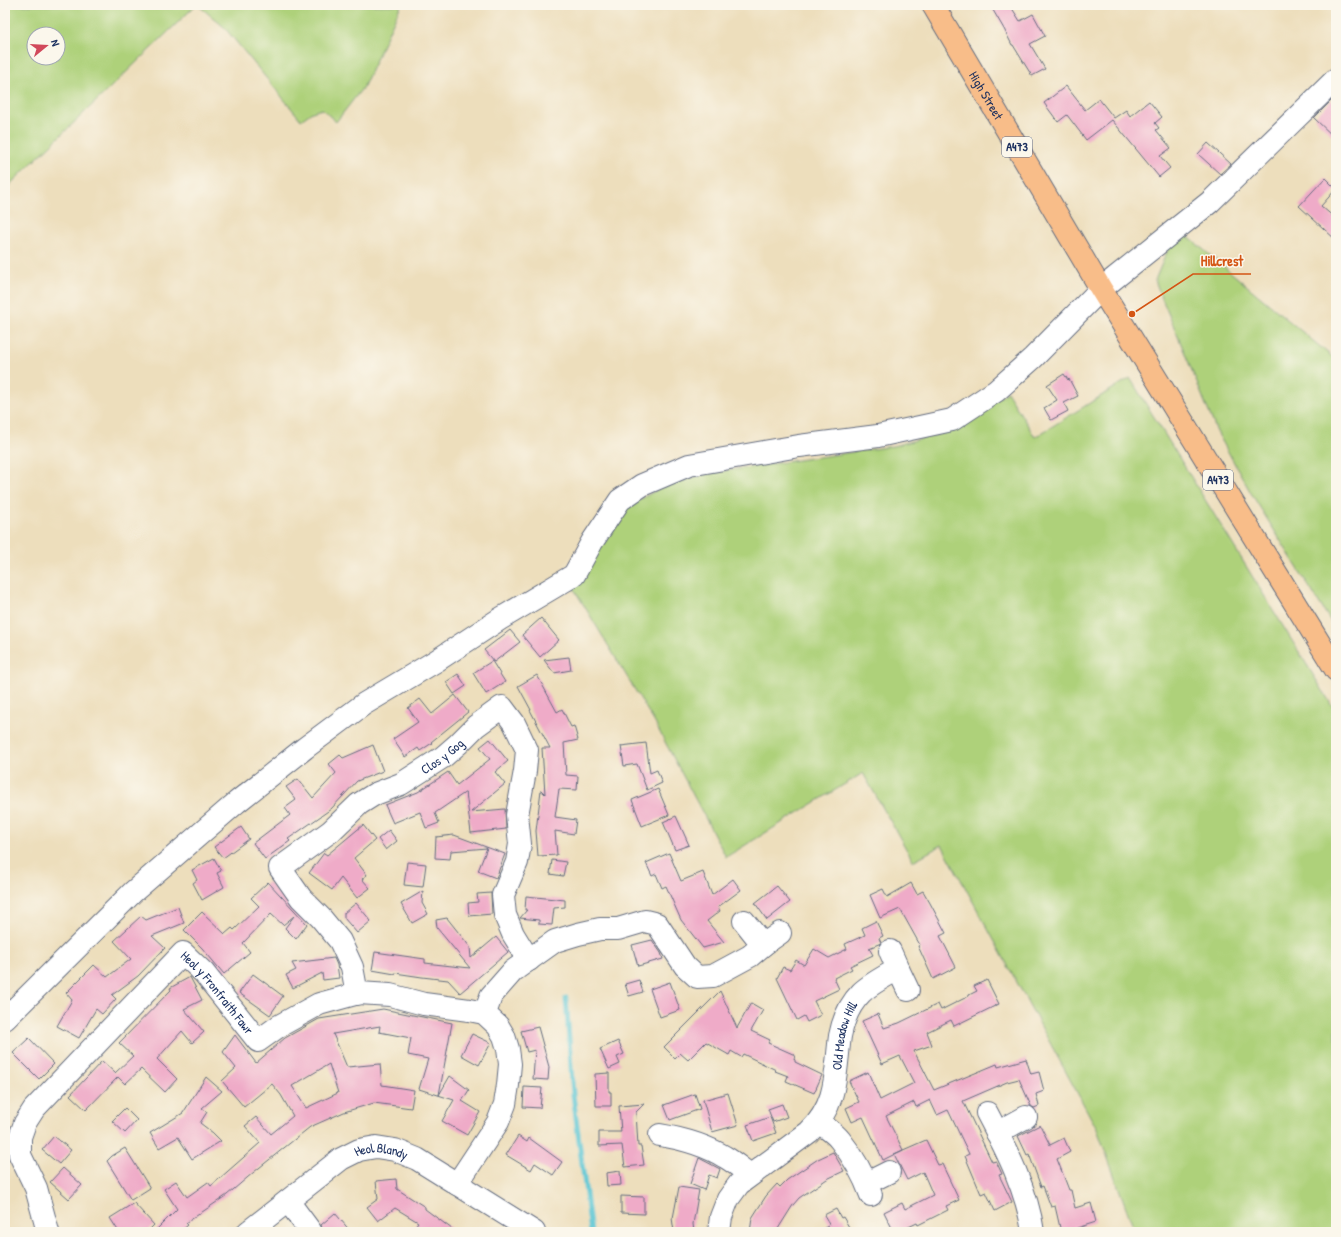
<svg xmlns="http://www.w3.org/2000/svg" width="1341" height="1237" font-family="'Patrick Hand',sans-serif">
<rect width="100%" height="100%" fill="#fbf7ec"/>
<filter id="ink" filterUnits="userSpaceOnUse"><feTurbulence type="fractalNoise" baseFrequency=".025" numOctaves="2"/><feDisplacementMap in="SourceGraphic" scale="8" xChannelSelector="R" yChannelSelector="G"/><feConvolveMatrix kernelMatrix="1 2 1 2 8 2 1 2 1" color-interpolation-filters="sRGB"/></filter>
<filter id="wash" filterUnits="userSpaceOnUse"><feTurbulence type="fractalNoise" baseFrequency=".012" numOctaves="4" result="noise"/><feDisplacementMap in="SourceGraphic" scale="16" xChannelSelector="R" yChannelSelector="G"/><feGaussianBlur stdDeviation="0.9" result="paint"/><feColorMatrix in="noise" values="0 0 0 0 0 0 0 0 0 0 0 0 0 0 0 0 0 1.4 0 .05"/><feComposite in="paint" operator="in"/></filter>
<g filter="url(#wash)">
<rect width="100%" height="100%" fill="#eddebc"/>
<g fill="#aed17a" stroke="#64806c" fill-rule="evenodd">
<path d="M5 5H196L5 189ZM34 34H58V58H34Z"/>
<path d="M198 5H401L364 86 336 122 322 109 312 112 301 120 224 27Z"/>
<path d="M1186 235 1336 360V630L1251 493 1217 432 1177 334 1160 294 1155 280 1168 249Z"/>
<path d="M1130 378 1336 712V1232H1135L1097 1129 942 845 913 861 863 773 726 857 655 723 571 584 625 508 660 488 704 474 893 446 954 430 1007 392 1035 437Z"/>
</g>
<g fill="none" stroke-linecap="round" stroke-linejoin="round">
<path stroke="#59c5d3" stroke-width="5" d="M566 998 573 1095 591 1232"/>
</g>
<g id="blocks">
<g fill="#efabc8" fill-rule="evenodd">
<path d="M990 5H1010L1020 21 1033 14 1045 36 1030 44 1045 69 1032 76 1013 45H1012L1004 29Z"/>
<path d="M1066 86 1085 110 1099 99 1114 118 1126 110 1130 116 1149 101 1162 117 1155 123 1159 128 1156 130 1171 148 1160 156 1170 168 1159 177 1112 120 1086 140 1067 115 1058 122 1044 103Z"/>
<path d="M1332 100 1336 104V139L1314 118Z"/>
<path d="M1208 143 1231 164 1220 174 1198 154Z"/>
<path d="M1325 178 1336 189 1321 206 1336 219V240L1299 206Z"/>
<path d="M1064 374 1068 380 1069 379 1078 396 1064 403 1068 411 1051 420 1044 408 1057 400 1047 385Z"/>
<path d="M541 618 559 640 540 657 522 635Z"/>
<path d="M510 630 520 642 494 662 484 650Z"/>
<path d="M569 657 571 670 554 673 544 660Z"/>
<path d="M492 661 505 682 486 694 473 673Z"/>
<path d="M458 674 466 686 454 694 446 682Z"/>
<path d="M537 675 557 712 562 709 571 727 574 726 578 740 564 743 566 775 578 776 577 790 559 789 555 817 576 820 574 834 555 831 557 855 538 856 536 831 541 790 545 794 542 748H550L530 710H531L518 686Z"/>
<path d="M455 695 468 712 431 742 432 743 420 751 418 748 405 757 393 739 418 722 408 708 420 699 432 714Z"/>
<path d="M490 739 508 761 495 772 505 784 471 812 505 809 506 829 471 833 466 792 435 813 439 823 426 828 420 812 393 823 385 805 418 792 448 772 457 785 490 759 480 747Z"/>
<path d="M646 743 650 773 657 770 662 783 647 790 637 764 624 766 621 746Z"/>
<path d="M373 745 383 771 357 781 331 809 288 839 290 841 265 859 253 843 290 815 285 808 296 800 286 787 298 779 313 798 336 773 329 764 340 755 343 758Z"/>
<path d="M658 789 669 815 642 826 632 800Z"/>
<path d="M676 816 689 845 675 850 663 822Z"/>
<path d="M363 825 375 840 354 858 367 875 362 879 370 888 357 898 341 878 332 890 309 873 324 853 327 855Z"/>
<path d="M241 827 249 839 223 858 214 847Z"/>
<path d="M389 830 397 841 386 850 378 839Z"/>
<path d="M454 835 505 854 496 878 478 871 487 848 451 851 450 859 435 858 436 837Z"/>
<path d="M669 853 681 881 703 872 712 895 733 879 741 890 718 907 720 911 707 921 724 942 703 948 681 920 666 886 662 888 656 874 652 876 646 863Z"/>
<path d="M214 858 221 871 217 873 224 887 202 900 193 883 197 880 192 870Z"/>
<path d="M552 860 566 862 563 876 550 874Z"/>
<path d="M407 862 426 864 423 887 404 885Z"/>
<path d="M268 882 307 924 296 939 285 928 294 916 283 925 271 914 243 943 250 952 224 974 202 948 184 930 202 912 225 934 232 928 234 930 259 906 251 898Z"/>
<path d="M911 883 917 894 923 891 930 903 946 933 940 936 956 967 933 979 918 946 920 945 900 909 880 918 870 895 883 889 887 897Z"/>
<path d="M777 886 790 902 767 920 755 903Z"/>
<path d="M423 891 422 903 428 914 412 923 401 904Z"/>
<path d="M491 893 492 914 469 916 468 903 478 902 477 894Z"/>
<path d="M526 896 565 900V907L554 908 552 925 539 924V920L520 918 527 910H525Z"/>
<path d="M356 903 371 921 357 933 344 918V913Z"/>
<path d="M178 907 184 923 152 936 165 948 138 976 112 995 116 999 102 1014 96 1009 79 1038 57 1026 72 1000 66 993 94 965 107 977 131 959 114 941 141 916 146 920Z"/>
<path d="M447 918 470 947 471 958 496 937 508 952 460 993 448 980 422 977 395 973V974L372 970 375 952 425 959V963L470 968 437 928 436 920Z"/>
<path d="M876 921 883 936 879 938 881 943 869 948 873 955 850 966 852 969 834 978 839 989 814 1001 821 1015 807 1022 804 1016 797 1020 777 978 783 967 790 970 796 960 804 965 814 949 829 958 847 949 845 944 865 935 862 928Z"/>
<path d="M652 940 661 953 663 959 638 966 632 945Z"/>
<path d="M334 958 337 965 339 978 323 980 322 973 293 988 286 975 296 970 292 963Z"/>
<path d="M253 974 283 996 270 1015 239 993Z"/>
<path d="M190 977 202 1000 184 1009 204 1032 192 1043 182 1031 157 1059 177 1079 165 1092 141 1069 125 1084 118 1077 86 1110 70 1095 102 1061 115 1073 133 1056 119 1043 171 990 170 988Z"/>
<path d="M639 980 643 992 629 996 625 984Z"/>
<path d="M987 980 999 1004 954 1026 951 1020 927 1032 932 1045 914 1051 934 1090 997 1064 998 1067 1026 1059 1031 1074 1039 1072 1044 1091 1036 1094 1039 1106 1034 1108 1031 1106 1019 1079 1007 1082 963 1101 992 1162 996 1161 1002 1174 999 1175 1012 1202 995 1211 986 1192 981 1194 965 1156 969 1154 948 1110 937 1115 930 1100 916 1107 914 1102 886 1116 903 1150 883 1160 863 1117 852 1122 846 1108 859 1102 849 1081 868 1072 880 1100 914 1083 900 1056 882 1064 862 1021 878 1014 884 1028 899 1023 938 1004 941 1010 969 996V995L977 991 974 986Z"/>
<path d="M670 982 680 1010 660 1017 650 989Z"/>
<path d="M720 991 737 1028 751 1003 763 1010 751 1031 770 1040 768 1043 795 1055 794 1059 795 1060V1062L822 1075 814 1093 786 1081 788 1076 775 1071 776 1070 743 1054 741 1057 731 1051 729 1055 706 1042 688 1060 680 1053 675 1058 664 1047Z"/>
<path d="M383 1009 452 1023 439 1095 450 1076 469 1090 462 1101 480 1112 467 1135 442 1121 454 1100 419 1089 428 1059 408 1055 411 1038 379 1032 380 1026 333 1034 347 1067 380 1064 382 1085 414 1090 411 1108 374 1103 344 1112 310 1127 254 1172 227 1195 186 1223 188 1225 180 1232H154L177 1209 164 1189 176 1181 187 1197 208 1182 211 1186 260 1143 245 1126 256 1117 271 1134 293 1116 281 1095 272 1084 244 1107 222 1081 236 1068 223 1052 235 1035 256 1063 285 1038 319 1019ZM329 1064 338 1093 306 1108 292 1086Z"/>
<path d="M538 1027 549 1067 548 1080 533 1079 535 1050 527 1052 521 1031Z"/>
<path d="M472 1034 491 1043 479 1065 461 1055Z"/>
<path d="M29 1038 54 1064 39 1079 13 1053Z"/>
<path d="M618 1041 624 1054 617 1057 620 1064 609 1069 600 1049Z"/>
<path d="M609 1073V1092H611V1106H596L595 1074Z"/>
<path d="M206 1077 222 1091 202 1108 207 1112 200 1123 213 1133 221 1141 192 1159 178 1137 159 1148 150 1133 183 1113Z"/>
<path d="M524 1087 542 1088 540 1108 523 1107Z"/>
<path d="M728 1093 738 1125 712 1132 703 1100Z"/>
<path d="M695 1094 700 1109 670 1120 664 1105Z"/>
<path d="M644 1104 636 1112 638 1146H641L644 1165 625 1167 622 1145 599 1146V1132H621L619 1106Z"/>
<path d="M782 1104 787 1117 773 1122 768 1109Z"/>
<path d="M125 1108 137 1120 125 1133 112 1121Z"/>
<path d="M770 1117 776 1133 753 1141 747 1125Z"/>
<path d="M1040 1125 1050 1145 1064 1138 1070 1152 1057 1159 1069 1190H1071L1075 1208 1091 1203 1096 1222 1077 1228 1078 1232H1061L1055 1206 1051 1207 1043 1186 1041 1187 1029 1154 1027 1155 1018 1136Z"/>
<path d="M54 1136 71 1150 59 1164 42 1150Z"/>
<path d="M518 1136 527 1142 529 1138 562 1162 553 1175 535 1163 531 1170 506 1155Z"/>
<path d="M926 1140 938 1165 942 1164 959 1200 946 1206 948 1210 918 1225 917 1223 898 1232H894L884 1212 902 1203 905 1209 933 1195 923 1172 907 1180 894 1154Z"/>
<path d="M125 1148 150 1188 131 1200 107 1161 112 1156Z"/>
<path d="M833 1152 844 1171 827 1179 799 1198 793 1205 776 1232H750L752 1218 766 1196 777 1184 780 1187 787 1180 818 1159Z"/>
<path d="M699 1158 720 1169 717 1178 709 1175 704 1190 690 1184Z"/>
<path d="M63 1168 82 1185 69 1199 50 1182Z"/>
<path d="M620 1171 621 1185 607 1186 606 1173Z"/>
<path d="M396 1179 397 1189 425 1207V1209L456 1232H411L418 1222 395 1208 378 1221 367 1207 378 1199 376 1181Z"/>
<path d="M679 1187 699 1190 693 1224 694 1232H674L672 1218H673Z"/>
<path d="M621 1196 644 1197V1214L621 1213Z"/>
<path d="M134 1203 154 1225 147 1232H119L110 1218Z"/>
<path d="M836 1209 841 1218 843 1217 852 1232H817L830 1225 824 1215Z"/>
<path d="M335 1213 351 1232H323L321 1225Z"/>
</g>
</g>
</g>
<g filter="url(#ink)">
<use href="#blocks" fill-opacity="0" stroke="#646c7f" stroke-width="1"/>
<g fill="none" stroke-linecap="round" stroke-linejoin="round">
<defs>
<g id="minor">
<path d="M763 945 780 933"/>
<path d="M898 969 908 990"/>
<path id="s1" d="M357 994 352 967 340 941 321 918 301 898 280 868 331 831 359 804 375 794 401 784 443 757 458 744 476 726 502 707 514 723 527 750 525 771 517 815 520 844 517 862 503 895 505 915 513 934 529 960"/>
<path d="M484 1013 488 1005 491 996 513 971 555 941 578 934 600 929H618L645 921 657 924 685 966 697 977 713 976 750 956 763 945 744 921"/>
<path d="M5 1019 133 892 237 802 305 748 364 704 436 661 500 619 574 575 592 542 620 500 642 485 689 465 799 446 878 436 952 420 996 391 1033 358 1101 289 1210 202 1336 79"/>
<path d="M987 1113C1007 1151 1027 1190 1033 1232"/>
<path d="M819 1122C826 1128 835 1133 840 1140 853 1156 864 1176 871 1195"/>
<path d="M997 1133 1026 1117"/>
<path d="M660 1135C684 1139 705 1145 725 1157 734 1162 742 1169 750 1175"/>
<path d="M867 1183 889 1172"/>
<path d="M288 1201 311 1232"/>
<path id="s2" d="M48 1232 36 1188 20 1155V1137L25 1123 34 1109 183 953 204 973 258 1041 279 1026 319 1004 359 993 390 995 424 1004 469 1010 484 1013 498 1026 504 1036 508 1049 510 1064 508 1085 505 1104 498 1122 457 1184"/>
<path id="s3" d="M248 1232 341 1159 359 1150 376 1147 395 1150 417 1159 534 1232"/>
<path id="s4" d="M719 1232 721 1217 728 1199 739 1184 809 1132C838 1104 835 1073 840 1036 843 1021 850 1004 861 993 869 985 887 975 898 969L890 951"/>
</g>
<g id="major">
<path id="s5" d="M933 5 1101 289 1336 670"/>
</g>
</defs>
<use href="#minor" stroke="#646c7f" stroke-width="24"/>
<use href="#major" stroke="#646c7f" stroke-width="24"/>
<use href="#minor" stroke="#fff" stroke-width="22"/>
<use href="#major" stroke="#f8bd89" stroke-width="22"/>
</g>
</g>
<g text-anchor="middle" stroke-width="3" stroke-linejoin="round" paint-order="stroke">
<g fill="#fbf7ec" stroke="#5e6b89" stroke-width="1">
<rect x="1002" y="137" width="30" height="20" rx="3"/>
<rect x="1203" y="470" width="30" height="20" rx="3"/>
</g>
<g font-size="12" font-weight="bold" fill="#1b2f5e">
<text x="1017" y="151">A473</text>
<text x="1218" y="484">A473</text>
</g>
<g font-size="13" fill="#1b2f5e" stroke="#fbf7ec">
<text dy="5" stroke="none"><textPath href="#s5" startOffset="105">High Street</textPath></text>
<text dy="5" stroke="none"><textPath href="#s1" startOffset="349">Clos y Gog</textPath></text>
<text dy="5" stroke="none"><textPath href="#s2" startOffset="400">Heol y Fronfraith Fawr</textPath></text>
<text dy="5" stroke="none"><textPath href="#s4" startOffset="245">Old Meadow Hill</textPath></text>
<text dy="5" stroke="none"><textPath href="#s3" startOffset="161">Heol Blandy</textPath></text>
</g>
</g>
<path fill="none" stroke="#d45514" stroke-width="1.5" d="M1132 314L1193 274H1251"/>
<circle fill="#d45514" stroke="#fbf7ec" stroke-width="1.5" cx="1132" cy="314" r="4"/>
<g font-size="14" text-anchor="middle" font-weight="bold" fill="#d45514" stroke="#fbf7ec" stroke-width="3" stroke-linejoin="round" paint-order="stroke">
<text x="1222" y="266">Hillcrest</text>
</g>
<rect width="1341" height="1237" fill="none" stroke="#fbf7ec" stroke-width="20"/>
<g transform="translate(46 46) rotate(72)"><circle r="19" fill="#fbf7ec" stroke="#a1a7b3"/>
<path d="M0-3L7 15L0 10L-7 15Z" fill="#d1495b"/>
<text y="-6" font-size="11" font-weight="bold" text-anchor="middle" fill="#1b2f5e">N</text>
</g>
</svg>
